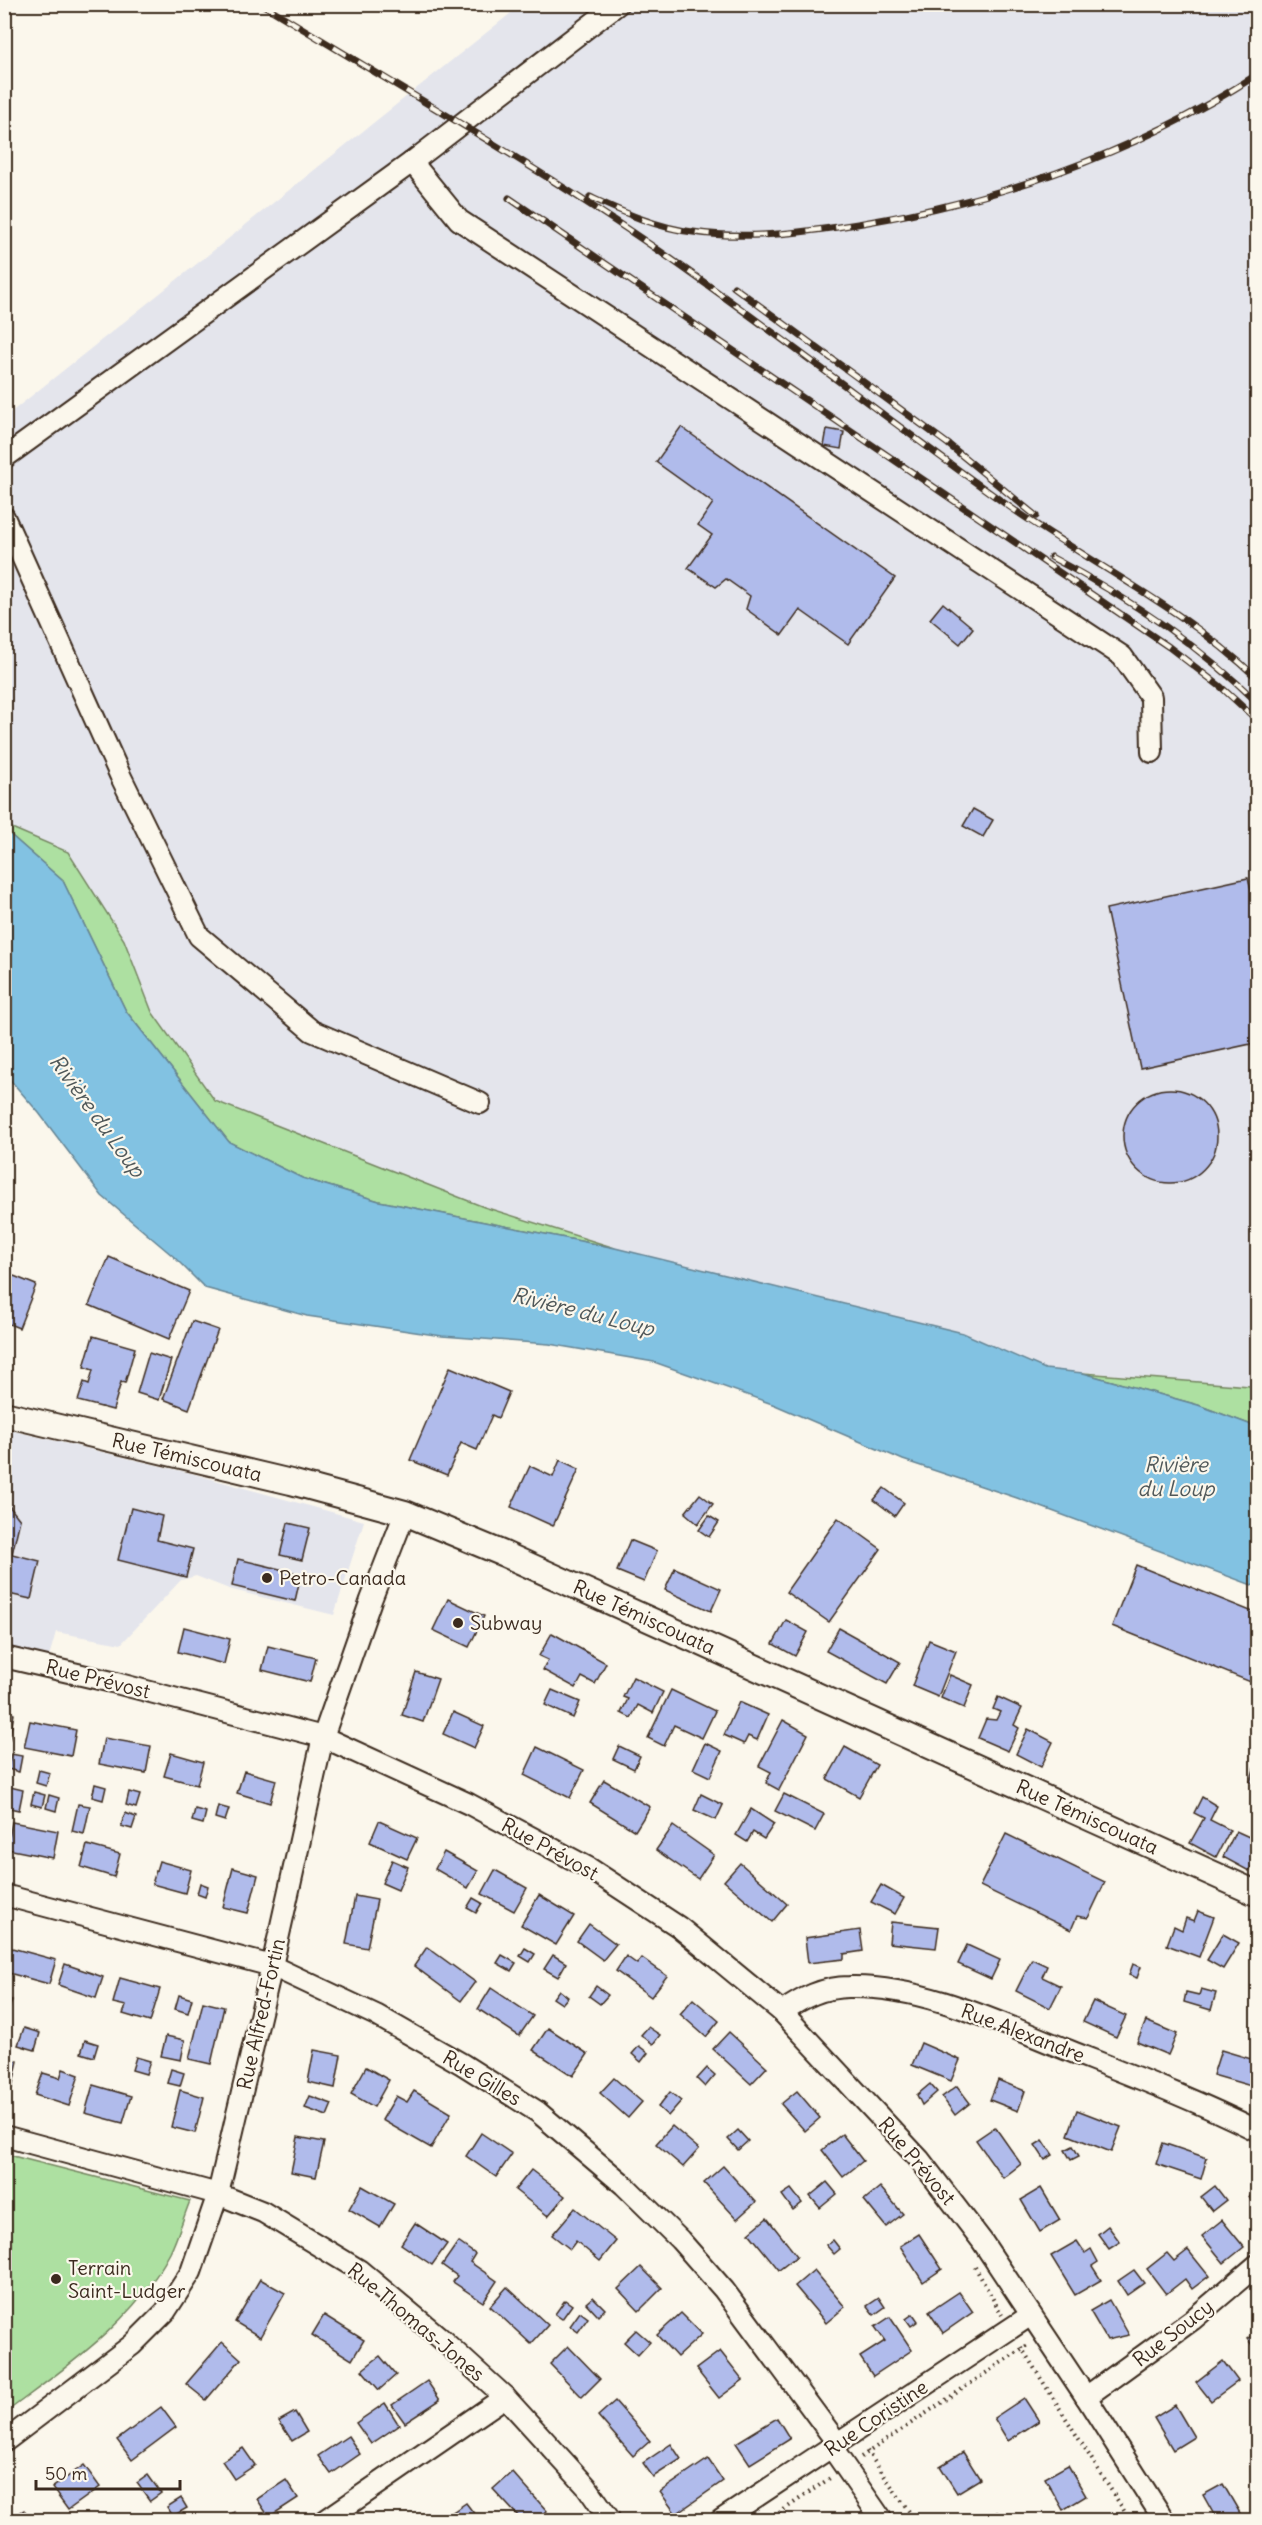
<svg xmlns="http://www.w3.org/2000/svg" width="1262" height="2525" font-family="Delius,sans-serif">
<rect width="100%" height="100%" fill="#fbf7ec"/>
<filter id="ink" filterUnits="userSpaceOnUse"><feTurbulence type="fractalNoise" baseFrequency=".0167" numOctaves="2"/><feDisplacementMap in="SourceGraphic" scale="12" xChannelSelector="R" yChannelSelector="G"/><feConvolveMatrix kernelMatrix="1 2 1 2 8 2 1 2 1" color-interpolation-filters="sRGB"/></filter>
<g filter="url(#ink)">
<g fill="#e4e5ec">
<path d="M521 5H1257V1389L1250 1386 1045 1369 963 1333 615 1248 484 1207 215 1101 152 1012 124 940 68 852 5 825V417Z"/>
<path d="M5 1429 190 1473 364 1521 334 1615 229 1589 196 1576 181 1580 121 1644 56 1632 48 1660 5 1650Z"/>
</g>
<g fill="#ade0a1" stroke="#748560" stroke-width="1.5">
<path d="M5 825 68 852 124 940 152 1012 215 1101 484 1207 615 1248 379 1201 302 1178 229 1142 126 1011 63 881 5 830Z"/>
<path d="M1083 1373 1250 1386 1257 1389V1427L1198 1405Z"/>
<path d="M5 2154 190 2201C183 2218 178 2237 170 2253 133 2323 66 2367 5 2413Z"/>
</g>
<path fill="#82c2e2" stroke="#668594" stroke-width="1.5" d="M5 830 63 881 126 1011 229 1142 302 1178 379 1201 615 1248 963 1333 1045 1369 1083 1373 1198 1405 1257 1427V1587L1017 1498 903 1460 775 1405 654 1362 549 1344 442 1336 307 1316 205 1288 173 1256 102 1196 39 1113 5 1074Z"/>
<g fill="#b0bbeb" stroke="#3b2a1e" stroke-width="1.5">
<path d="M681 427 895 578 848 644 800 610 782 635 746 609 750 596 726 579 716 587 688 568 712 535 698 525 713 503 656 462Z"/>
<path d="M827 429 844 432 841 449 824 446Z"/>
<path d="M943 603 973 628 960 644 930 619Z"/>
<path d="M973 809 993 820 983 837 963 826Z"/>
<path d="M1248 878 1258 919V1073L1251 1044 1140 1068 1106 909Z"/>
<circle cx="1170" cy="1136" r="47"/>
<path d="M109 1257 189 1291 169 1339 89 1305Z"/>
<path d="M4 1272 36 1285 19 1328 4 1322 8 1305 4 1304Z"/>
<path d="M192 1321 218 1330 189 1409 163 1399Z"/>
<path d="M93 1336 135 1348 125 1383 121 1382 113 1410 78 1401 84 1382 89 1384 93 1370 84 1367Z"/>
<path d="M149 1353 171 1360 159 1400 137 1393Z"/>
<path d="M450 1367 509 1392 498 1418 492 1415 477 1450 461 1443 447 1475 410 1460Z"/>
<path d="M560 1460 579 1469 553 1526 511 1507 530 1466 553 1477Z"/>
<path d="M884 1488 904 1503 895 1516 874 1500Z"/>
<path d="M700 1494 713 1504 698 1524 685 1513Z"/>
<path d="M6 1502 20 1520 12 1554 40 1561 31 1599 4 1593Z"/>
<path d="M131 1508 162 1516 157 1540 193 1549 186 1577 118 1560Z"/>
<path d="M709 1516 719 1522 709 1537 699 1530Z"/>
<path d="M838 1518 881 1549 829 1622 786 1592Z"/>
<path d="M288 1523 310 1528 302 1560 280 1555Z"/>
<path d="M630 1540 657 1551 644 1582 617 1571Z"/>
<path d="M238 1559 301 1574 295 1601 232 1586Z"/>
<path d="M1136 1565 1258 1614V1685L1112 1626Z"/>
<path d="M675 1568 721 1589 711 1611 665 1590Z"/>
<path d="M448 1599 484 1616 469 1647 433 1630Z"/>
<path d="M786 1620 808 1632 795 1656 773 1644Z"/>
<path d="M184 1627 230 1639 224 1664 178 1652Z"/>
<path d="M839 1628 900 1662 887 1684 826 1651Z"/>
<path d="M552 1633 606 1663 595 1684 582 1677 576 1688 543 1670 548 1660 539 1656Z"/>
<path d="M929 1640 956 1651 938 1697 912 1686Z"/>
<path d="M268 1646 316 1658 310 1682 262 1670Z"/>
<path d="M416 1672 438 1679 423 1722 402 1715Z"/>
<path d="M950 1675 973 1685 964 1708 941 1698Z"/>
<path d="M633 1677 663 1692 653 1713 638 1705 631 1718 621 1713 628 1699 623 1697Z"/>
<path d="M552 1690 580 1702 573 1718 545 1705Z"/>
<path d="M671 1690 715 1711 702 1738 674 1725 664 1746 648 1738Z"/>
<path d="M998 1697 1022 1708 1014 1725 1019 1728 1008 1751 978 1738 986 1719 996 1720 1000 1712 993 1709Z"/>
<path d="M739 1702 768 1715 757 1740 748 1736 744 1744 724 1735Z"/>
<path d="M4 1712 14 1714 9 1740 4 1739Z"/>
<path d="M453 1712 484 1726 474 1748 443 1734Z"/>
<path d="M783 1720 808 1734 779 1790 766 1783 771 1772 759 1766Z"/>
<path d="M30 1721 76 1730 71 1756 24 1747Z"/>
<path d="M1028 1729 1053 1742 1041 1767 1016 1754Z"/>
<path d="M104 1738 151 1746 146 1773 99 1764Z"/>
<path d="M705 1743 722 1751 710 1777 693 1769Z"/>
<path d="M619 1746 640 1756 634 1769 613 1759Z"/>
<path d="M537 1747 584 1770 570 1798 524 1775Z"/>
<path d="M845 1747 877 1765 859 1797 827 1779Z"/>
<path d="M171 1753 203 1762 197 1785 164 1776Z"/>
<path d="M11 1754 22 1756 19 1772 8 1769Z"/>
<path d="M1255 1766 1258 1767V1784L1250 1782Z"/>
<path d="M39 1770 50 1773 46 1786 36 1783Z"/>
<path d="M244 1771 276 1780 270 1803 237 1793Z"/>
<path d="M604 1780 650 1807 635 1831 590 1803Z"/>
<path d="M95 1784 106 1787 103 1800 92 1797Z"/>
<path d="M6 1786 23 1790 19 1810 4 1807Z"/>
<path d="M34 1792 45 1795 42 1807 31 1804Z"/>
<path d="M129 1792 140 1795 136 1808 126 1805Z"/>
<path d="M701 1794 723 1805 716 1820 694 1810Z"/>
<path d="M784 1794 824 1814 815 1831 775 1811Z"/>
<path d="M49 1795 59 1798 56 1811 46 1808Z"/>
<path d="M1202 1797 1217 1806 1210 1820 1230 1830 1216 1857 1190 1843 1204 1818 1194 1813Z"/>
<path d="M78 1804 90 1806 84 1834 72 1831Z"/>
<path d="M218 1806 229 1809 225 1821 215 1818Z"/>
<path d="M195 1809 206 1812 203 1824 192 1821Z"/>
<path d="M751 1809 774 1824 764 1839 753 1832 747 1842 736 1835Z"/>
<path d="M125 1813 136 1817 132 1829 121 1826Z"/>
<path d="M379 1821 417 1838 407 1859 370 1842Z"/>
<path d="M12 1822 58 1831 53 1858 7 1849Z"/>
<path d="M673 1826 714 1855 698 1879 656 1850Z"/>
<path d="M1236 1831 1258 1841V1854L1249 1871 1223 1857Z"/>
<path d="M1006 1834 1105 1882 1088 1918 1077 1916 1071 1930 980 1886Z"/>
<path d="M87 1845 120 1854 114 1877 81 1867Z"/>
<path d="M444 1852 478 1871 468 1888 435 1869Z"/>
<path d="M392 1860 408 1867 398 1890 382 1883Z"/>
<path d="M159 1861 191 1870 185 1893 152 1884Z"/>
<path d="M740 1863 787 1904 772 1922 724 1881Z"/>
<path d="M233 1868 258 1875 248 1913 223 1907Z"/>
<path d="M495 1870 527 1888 514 1911 482 1894Z"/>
<path d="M200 1883 208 1886 205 1897 197 1894Z"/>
<path d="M881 1885 904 1898 895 1914 871 1902Z"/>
<path d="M539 1895 574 1916 556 1945 521 1925Z"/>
<path d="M355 1896 377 1900 367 1948 346 1944Z"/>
<path d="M473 1898 482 1903 476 1913 467 1908Z"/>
<path d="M1198 1911 1214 1917 1199 1957 1167 1945 1174 1926 1182 1930 1186 1918 1194 1921Z"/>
<path d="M891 1922 939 1927 936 1948 889 1943Z"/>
<path d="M589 1924 616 1944 603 1960 577 1941Z"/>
<path d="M860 1930 863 1951 844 1954V1959L808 1963 805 1938Z"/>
<path d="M1223 1934 1239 1943 1223 1969 1207 1960Z"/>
<path d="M967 1945 1000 1960 991 1979 958 1964Z"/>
<path d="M427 1947 475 1982 461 2001 414 1966Z"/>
<path d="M12 1948 56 1960 49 1984 5 1972Z"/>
<path d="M525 1948 535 1954 530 1962 520 1956Z"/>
<path d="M502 1955 516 1963 511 1971 497 1963Z"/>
<path d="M553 1955 566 1963 558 1977 544 1969Z"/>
<path d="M626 1956 637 1964 642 1958 667 1976 651 1997 616 1971Z"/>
<path d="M1032 1959 1047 1966 1042 1977 1061 1986 1050 2008 1016 1991Z"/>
<path d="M65 1964 103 1977 96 1998 58 1985Z"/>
<path d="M1133 1964 1141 1967 1137 1978 1129 1975Z"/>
<path d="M120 1978 160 1989 150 2022 123 2014 126 2006 113 2003Z"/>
<path d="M596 1986 608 1995 600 2004 589 1996Z"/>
<path d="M491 1988 533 2016 519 2036 478 2009Z"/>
<path d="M1201 1989 1216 1993 1211 2010 1184 2002 1186 1992 1199 1995Z"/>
<path d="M559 1990 568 1997 562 2004 553 1998Z"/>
<path d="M179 1995 192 1999 188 2013 175 2009Z"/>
<path d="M4 1998 12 2000 8 2013 4 2012Z"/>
<path d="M693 1999 719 2021 706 2037 680 2014Z"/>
<path d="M1093 2001 1126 2016 1116 2037 1083 2022Z"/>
<path d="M203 2002 224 2007 211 2064 189 2059Z"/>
<path d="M1146 2021 1177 2034 1168 2055 1137 2042Z"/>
<path d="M648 2027 660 2035 653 2044 641 2035Z"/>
<path d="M24 2028 40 2033 35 2050 18 2045Z"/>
<path d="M548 2028 588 2054 573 2076 533 2050Z"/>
<path d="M729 2032 767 2067 751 2084 713 2049Z"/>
<path d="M166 2036 185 2040 181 2060 161 2056Z"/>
<path d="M85 2040 98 2044 94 2057 81 2053Z"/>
<path d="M921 2043 960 2060 951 2081 912 2065Z"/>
<path d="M639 2046 648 2053 641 2062 632 2054Z"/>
<path d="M314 2050 341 2055 335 2088 308 2082Z"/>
<path d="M1221 2050 1258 2061V2088L1213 2075Z"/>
<path d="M136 2057 150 2061 146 2074 132 2070Z"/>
<path d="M4 2058 18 2061 12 2088 4 2086Z"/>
<path d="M366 2067 389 2080 374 2107 351 2094Z"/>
<path d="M707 2068 715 2075 705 2087 697 2079Z"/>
<path d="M63 2069 79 2075 69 2106 35 2095 43 2073 60 2078Z"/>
<path d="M171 2069 184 2073 180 2086 167 2083Z"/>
<path d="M614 2078 642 2102 628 2118 600 2093Z"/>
<path d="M998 2080 1025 2091 1018 2111 990 2100Z"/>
<path d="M930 2084 937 2092 922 2105 917 2095Z"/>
<path d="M93 2085 131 2096 123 2123 85 2113Z"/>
<path d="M957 2086 970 2103 955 2115 942 2097Z"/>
<path d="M180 2090 204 2097 195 2133 171 2127Z"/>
<path d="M414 2091 451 2113 431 2148 382 2120 396 2096 407 2102Z"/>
<path d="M797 2091 820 2118 805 2131 781 2104Z"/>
<path d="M670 2092 681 2101 668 2116 658 2107Z"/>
<path d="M310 2096 332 2104 327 2116 305 2108Z"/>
<path d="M1077 2110 1121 2127 1111 2152 1068 2135Z"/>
<path d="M672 2126 699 2149 683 2167 656 2144Z"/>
<path d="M995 2127 1021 2164 1003 2178 976 2140Z"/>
<path d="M738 2130 748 2141 738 2150 728 2139Z"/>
<path d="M481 2133 512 2154 496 2177 466 2156Z"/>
<path d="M842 2134 863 2161 843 2177 822 2150Z"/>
<path d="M298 2137 324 2142 316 2177 291 2172Z"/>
<path d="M1043 2140 1053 2155 1045 2160 1035 2145Z"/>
<path d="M1163 2143 1207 2158 1201 2179 1156 2164Z"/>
<path d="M1073 2146 1079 2156 1071 2160 1065 2150Z"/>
<path d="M723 2166 756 2202 737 2219 704 2183Z"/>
<path d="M531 2170 565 2196 548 2216 515 2190Z"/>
<path d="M827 2182 837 2194 820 2208 810 2196Z"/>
<path d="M362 2186 394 2204 380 2227 349 2209Z"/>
<path d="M1215 2186 1226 2200 1212 2211 1201 2197Z"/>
<path d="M880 2187 903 2214 886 2227 864 2200Z"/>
<path d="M1041 2188 1060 2220 1040 2232 1021 2200Z"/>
<path d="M791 2189 802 2203 793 2210 782 2195Z"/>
<path d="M1258 2191V2210L1249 2197Z"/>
<path d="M575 2208 616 2241 600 2261 576 2241 570 2249 552 2235Z"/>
<path d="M767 2218 797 2256 779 2270 749 2233Z"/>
<path d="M1222 2220 1244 2247 1224 2263 1202 2236Z"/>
<path d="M415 2223 447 2244 432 2265 401 2244Z"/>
<path d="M1108 2226 1120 2242 1109 2249 1098 2234Z"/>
<path d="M919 2234 942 2269 923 2282 900 2246Z"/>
<path d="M833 2240 840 2249 834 2254 826 2245Z"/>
<path d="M1077 2241 1085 2253 1091 2249 1098 2262 1092 2266 1101 2280 1075 2295 1051 2256Z"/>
<path d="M458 2242 475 2254 470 2262 497 2281 483 2302 453 2282 457 2276 442 2265Z"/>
<path d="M1188 2250 1209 2276 1192 2289 1185 2279 1166 2294 1147 2269 1167 2253 1174 2261Z"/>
<path d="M641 2267 662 2288 639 2311 618 2289Z"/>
<path d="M814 2270 845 2307 826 2323 795 2286Z"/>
<path d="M1134 2270 1144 2283 1127 2295 1118 2281Z"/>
<path d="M260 2279 285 2293 260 2337 235 2322Z"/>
<path d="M507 2287 548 2325 531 2344 490 2306Z"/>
<path d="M959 2292 973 2312 943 2333 929 2312Z"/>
<path d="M593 2297 605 2309 598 2316 586 2303Z"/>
<path d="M879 2298 885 2307 874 2315 867 2306Z"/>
<path d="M565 2300 572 2305 562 2319 555 2314Z"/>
<path d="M1109 2300 1129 2335 1107 2340 1090 2311Z"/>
<path d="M580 2312 588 2318 578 2332 570 2326Z"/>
<path d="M681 2313 702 2334 677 2357 657 2335Z"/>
<path d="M913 2314 918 2321 911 2326 906 2319Z"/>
<path d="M324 2315 364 2340 352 2360 312 2335Z"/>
<path d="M890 2317 912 2350 873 2376 860 2357 885 2341 875 2327Z"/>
<path d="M636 2330 650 2342 638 2355 624 2342Z"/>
<path d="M1258 2331V2352L1247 2339Z"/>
<path d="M222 2342 241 2359 206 2400 186 2384Z"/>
<path d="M568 2346 600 2379 582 2397 550 2364Z"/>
<path d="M720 2351 743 2380 719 2398 696 2369Z"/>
<path d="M380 2356 396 2375 379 2390 362 2370Z"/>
<path d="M1223 2361 1238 2381 1211 2401 1196 2382Z"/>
<path d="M427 2381 440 2400 405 2423 392 2405Z"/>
<path d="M1024 2398 1039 2421 1008 2441 994 2418Z"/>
<path d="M615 2401 650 2441 633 2456 598 2416Z"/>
<path d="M385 2403 399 2425 371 2444 356 2423Z"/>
<path d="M1175 2405 1194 2437 1173 2450 1154 2418Z"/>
<path d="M161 2407 176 2427 132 2460 117 2440Z"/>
<path d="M295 2412 307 2432 292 2441 279 2421Z"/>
<path d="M777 2418 790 2439 750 2464 736 2443Z"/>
<path d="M348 2436 360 2454 331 2474 318 2456Z"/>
<path d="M671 2444 681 2459 653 2477 643 2463Z"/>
<path d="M243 2448 255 2465 234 2479 222 2461Z"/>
<path d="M963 2452 980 2479 957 2493 940 2466Z"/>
<path d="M708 2459 723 2481 676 2514 660 2492Z"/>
<path d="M84 2465 100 2487 68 2510 52 2488Z"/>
<path d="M1068 2465 1086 2496 1063 2510 1045 2478Z"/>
<path d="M512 2472 547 2511 536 2520H513L518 2516 493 2489Z"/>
<path d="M148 2475 161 2493 150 2501 137 2483Z"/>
<path d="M286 2480 298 2498 269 2517 257 2499Z"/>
<path d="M1223 2484 1244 2520H1217L1203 2495Z"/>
<path d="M181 2498 187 2508 173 2516 167 2507Z"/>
<path d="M466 2503 479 2520H441Z"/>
<path d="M24 2510 32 2520H9Z"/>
<path d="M234 2512 240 2520H223Z"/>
<path d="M997 2512 1002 2520H984Z"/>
</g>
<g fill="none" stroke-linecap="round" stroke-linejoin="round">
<defs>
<g id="minor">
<path d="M412 162 459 220 1122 656 1151 697 1152 752"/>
<path d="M4 458 412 162 618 4"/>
<path d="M4 517 120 775 199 936 312 1031 480 1103"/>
<path d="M4 1657 112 1682 323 1737 469 1804 589 1868 679 1927 782 2012 920 2160 982 2241 1086 2397 1164 2520"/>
<path d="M4 1895 272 1966 376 2015 462 2064 538 2112 624 2185 680 2240 724 2290 838 2444"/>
<path d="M782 2012C802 1998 823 1987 849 1987 923 1985 1002 2024 1070 2051 1133 2076 1196 2100 1258 2131"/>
<path d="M4 2136 218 2194 263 2212 359 2270 438 2336 505 2397 587 2487 610 2520"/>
<path d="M1086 2397 1192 2320 1258 2264"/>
<path d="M4 2442 132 2345 165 2312 191 2272 218 2194 272 1966 323 1737 371 1600 405 1513"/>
<path d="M832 2448 882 2520"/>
<path d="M326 2520 505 2397"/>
<path d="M721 2520 1031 2315"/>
</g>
<g id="major">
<path id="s1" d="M4 1414 291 1482 405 1513 504 1554 1258 1894"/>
</g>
</defs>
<use href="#minor" stroke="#3b2a1e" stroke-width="24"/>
<use href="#major" stroke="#3b2a1e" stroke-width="28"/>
<g stroke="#3b2a1e" stroke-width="4" stroke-dasharray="1.5 4.5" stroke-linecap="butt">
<path d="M975 2267 1002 2315"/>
<path d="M1021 2347 1130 2520"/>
<path d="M867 2451 915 2520"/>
<path d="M861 2457 1029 2344"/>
<path d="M769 2520 830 2478"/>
</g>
<use href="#minor" stroke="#fbf7ec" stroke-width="20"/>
<use href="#major" stroke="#fbf7ec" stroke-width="24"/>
<defs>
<g id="rail">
<path d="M262 4C395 85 530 162 658 250 774 330 885 418 1000 500 1087 562 1179 604 1258 679"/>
<path d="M590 197C623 212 657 228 693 232 741 239 790 234 838 227 986 205 1132 156 1258 74"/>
<path d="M509 198 1169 647 1221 687 1258 721"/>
<path d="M734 287 948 444 1036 516"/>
<path d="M1051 557C1125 596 1198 644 1258 703"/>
</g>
</defs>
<use href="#rail" stroke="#3b2a1e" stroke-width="7"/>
<use href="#rail" stroke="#fbf7ec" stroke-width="4.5" stroke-dasharray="14" stroke-linecap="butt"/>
</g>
</g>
<g fill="#3b2a1e" stroke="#fbf7ec" stroke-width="2">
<circle cx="267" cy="1578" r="6"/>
<circle cx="458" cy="1623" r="6"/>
<circle cx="56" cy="2279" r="6"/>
</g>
<g text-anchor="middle" stroke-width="4.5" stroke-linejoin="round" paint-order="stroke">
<g font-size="20" fill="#3b2a1e" stroke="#fbf7ec">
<text dy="7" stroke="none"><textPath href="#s1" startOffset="188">Rue Témiscouata</textPath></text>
<text dy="7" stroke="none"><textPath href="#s1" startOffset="674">Rue Témiscouata</textPath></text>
<text transform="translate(98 1679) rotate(14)" y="7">Rue Prévost</text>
<text dy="7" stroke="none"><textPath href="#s1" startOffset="1160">Rue Témiscouata</textPath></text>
<text transform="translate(550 1849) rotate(29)" y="7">Rue Prévost</text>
<text transform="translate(261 2014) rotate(-77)" y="7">Rue Alfred-Fortin</text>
<text transform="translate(1023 2033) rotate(21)" y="7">Rue Alexandre</text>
<text transform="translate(482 2078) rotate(31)" y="7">Rue Gilles</text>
<text transform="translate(917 2161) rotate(50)" y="7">Rue Prévost</text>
<text transform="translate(416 2322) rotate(40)" y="7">Rue Thomas-Jones</text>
<text transform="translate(1173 2333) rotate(-38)" y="7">Rue Soucy</text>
<text transform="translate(876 2418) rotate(-34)" y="7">Rue Coristine</text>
</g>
<g font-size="20" fill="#3b2a1e" stroke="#fbf7ec" text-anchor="start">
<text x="279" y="1585">Petro-Canada</text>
<text x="470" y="1630">Subway</text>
<text x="68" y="2275">Terrain<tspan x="68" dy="23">Saint-Ludger</tspan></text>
</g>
<g font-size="21" font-style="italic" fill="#505859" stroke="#fbf7ec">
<text transform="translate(97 1116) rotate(54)" y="7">Rivière du Loup</text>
<text transform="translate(583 1312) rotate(14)" y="7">Rivière du Loup</text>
<text x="1176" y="1472">Rivière<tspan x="1176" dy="24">du Loup</tspan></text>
</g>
</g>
<rect width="1262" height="2525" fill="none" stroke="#fbf7ec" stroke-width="24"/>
<rect x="12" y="12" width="1238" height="2501" fill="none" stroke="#3b2a1e" stroke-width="2" filter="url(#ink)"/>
<path d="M36 2480v9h144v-9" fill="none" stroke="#3b2a1e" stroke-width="3"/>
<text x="45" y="2480" font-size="18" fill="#3b2a1e" stroke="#fbf7ec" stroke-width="4.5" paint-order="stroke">50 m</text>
</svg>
